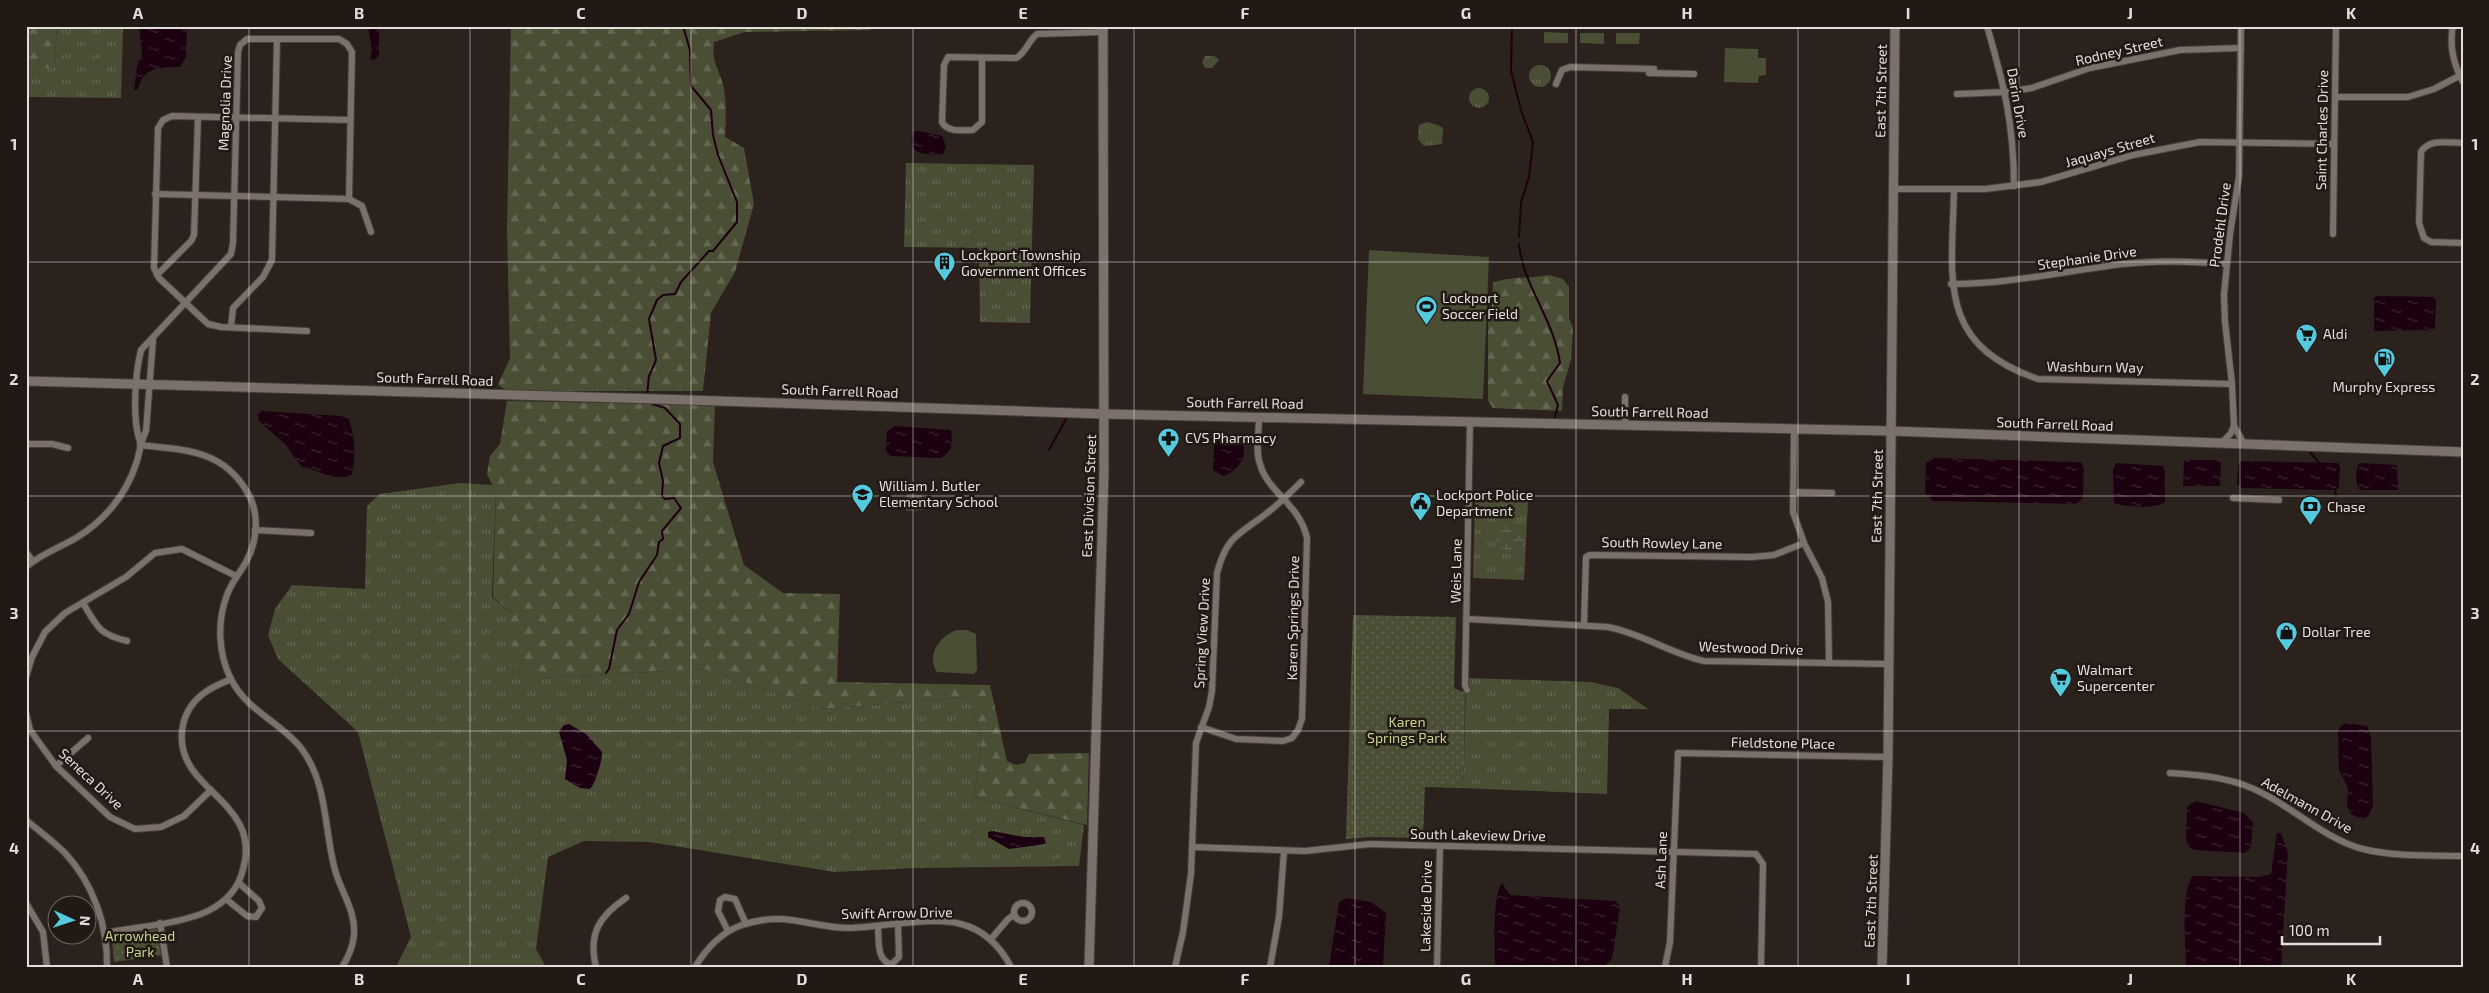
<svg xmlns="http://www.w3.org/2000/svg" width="2489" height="993" font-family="'Exo 2',sans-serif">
<defs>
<pattern id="grass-tufts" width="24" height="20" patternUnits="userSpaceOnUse" patternTransform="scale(1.25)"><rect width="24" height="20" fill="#4a4e35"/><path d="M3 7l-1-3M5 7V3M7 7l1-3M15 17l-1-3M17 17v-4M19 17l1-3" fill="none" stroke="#646752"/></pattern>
<pattern id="forest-firs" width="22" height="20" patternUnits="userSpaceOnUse" patternTransform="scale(1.25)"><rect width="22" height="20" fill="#4a4e35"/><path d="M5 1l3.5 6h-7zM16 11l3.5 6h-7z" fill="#646752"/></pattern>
<pattern id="wetland-marsh" width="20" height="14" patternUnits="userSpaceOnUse" patternTransform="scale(1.25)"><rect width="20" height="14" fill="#4a4e35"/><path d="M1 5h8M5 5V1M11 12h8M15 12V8" fill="none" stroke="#646752"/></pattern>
<pattern id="park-dots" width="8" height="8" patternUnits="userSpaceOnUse" patternTransform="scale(1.25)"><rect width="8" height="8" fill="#4a4e35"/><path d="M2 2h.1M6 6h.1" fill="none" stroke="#646752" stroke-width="1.8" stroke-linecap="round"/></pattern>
<pattern id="water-ripples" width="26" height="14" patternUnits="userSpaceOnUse" patternTransform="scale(1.25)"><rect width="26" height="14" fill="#1c0110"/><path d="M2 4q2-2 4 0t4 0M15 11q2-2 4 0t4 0" fill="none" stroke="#3d2632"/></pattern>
</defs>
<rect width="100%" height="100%" fill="#2b221d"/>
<g fill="url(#grass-tufts)">
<path d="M57 26H123L121 98 29 97 26 154V68H54Z"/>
<path d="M1205 56H1214L1219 60 1212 68H1205L1202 62Z"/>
<circle cx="1540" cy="76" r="11"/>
<circle cx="1479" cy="98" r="10"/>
<path d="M1427 122 1438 125 1443 128 1442 144 1424 146 1418 139 1419 125Z"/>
<path d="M906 163 1034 165 1030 323 980 322 979 248 904 247Z"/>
<path d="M460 483 492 485 496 492 492 597 511 613 540 678 708 669 822 709 968 697 982 738 974 797 1084 825 1079 866 914 868 835 872 650 842 584 841 548 857 536 949 546 967H396L411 937 358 732 278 659 268 635 275 609 292 585 365 589 367 506 380 494Z"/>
<path d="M1475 501 1528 502 1524 580 1473 578Z"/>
<path d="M1466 678 1590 682 1618 688 1648 709H1609L1607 794 1461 788 1464 768Z"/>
</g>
<g fill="url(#forest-firs)">
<path d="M26 26H57L54 68H26Z"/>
<path d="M511 26H879L869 30 745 32 714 42C712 62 716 63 722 81 727 98 726 119 725 137L744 148 754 204 735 272 711 313 703 391H508L498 385 510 358 507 229Z"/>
<path d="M1549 275 1563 279 1569 287V318L1573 328 1571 360 1563 387 1562 411 1493 408 1488 401V320L1492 304 1493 283C1507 276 1532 279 1549 275Z"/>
<path d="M507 401 715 405 713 462 744 565 783 593 840 594 837 682 990 685 1007 761 1016 765 1025 763 1029 754 1089 753 1087 825 974 797 982 738 968 697 822 709 708 669 540 678 512 664 511 613 493 597 496 493 487 474 490 456 500 444Z"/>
</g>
<path fill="url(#wetland-marsh)" d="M1524 522V543L1517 552 1497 548 1496 539 1500 523Z"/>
<g fill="url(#park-dots)">
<path d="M907 494 922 495 923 510 906 511Z"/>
<path d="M1353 615 1456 617 1454 688 1465 693 1464 768 1461 788 1425 787 1423 838 1370 837 1346 839Z"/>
<path d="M155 927 159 933 163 955 114 962 112 942 115 935Z"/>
</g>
<g fill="#4a4e35">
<path d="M1544 32 1568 33V43H1544Z"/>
<path d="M1580 33H1604V44L1580 43Z"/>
<path d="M1616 33H1640L1639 44H1616Z"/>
<path d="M1725 48 1758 49V58H1766V75L1759 76 1758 83 1724 82Z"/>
<path d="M1369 250 1489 257 1483 399 1363 394Z"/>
<path d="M957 630H967L976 634 977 670 974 674 937 672C925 655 941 635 957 630Z"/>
</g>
<g fill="url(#water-ripples)">
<path d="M139 26H190L187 29 186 57 180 67C160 67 143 67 138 89L134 91 137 66 142 55Z"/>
<path d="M368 26H379V55L376 59 370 60 372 50Z"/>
<path d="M918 131 942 136 946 146 943 154C926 156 904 154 914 132Z"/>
<path d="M2377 296 2433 297 2436 300 2435 330 2374 331V298Z"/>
<path d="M261 411 341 416 349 419C355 437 356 456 352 474L345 477H333L301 466 285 444 259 421 258 415Z"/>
<path d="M895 426 951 430C953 442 952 453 940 458L891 456 886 451 887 431Z"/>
<path d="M1218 438H1240C1250 455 1239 471 1223 476L1213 470 1214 446Z"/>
<path d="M1935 458 2078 462 2082 463 2084 470 2083 498 2076 504 1933 501 1925 493 1926 462Z"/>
<path d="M2184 460H2215L2221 462 2220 486H2183Z"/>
<path d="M2241 461 2338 463 2340 467 2339 487 2336 490 2242 488 2237 484 2238 465Z"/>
<path d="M2116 463 2163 466 2165 472V502C2159 509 2123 507 2114 503L2113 470Z"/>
<path d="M2359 463 2397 465 2398 490H2360C2355 485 2355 470 2359 463Z"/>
<path d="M2346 723 2367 726 2371 737 2373 806 2369 815 2363 820 2351 814 2347 806 2348 788 2339 770 2338 731 2341 726Z"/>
<path d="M569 724 586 734 602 752C603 758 595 785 590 789L580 788 565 779 567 760 559 732 564 725Z"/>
<path d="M2196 801 2244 813 2253 822 2251 847 2245 853 2197 850 2189 848 2186 839 2187 810 2188 806Z"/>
<path d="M992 831 1024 837H1044L1046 844 1009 849 988 837V832Z"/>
<path d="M2277 833H2281L2288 853 2281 967H2186C2186 946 2180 892 2193 876L2259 877 2271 874Z"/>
<path d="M1502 883 1510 895 1616 901 1620 907 1612 959 1603 967H1495C1495 949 1492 896 1502 883Z"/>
<path d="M1347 898 1371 902 1386 913 1383 967H1329L1339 902Z"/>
</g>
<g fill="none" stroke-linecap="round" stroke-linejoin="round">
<g stroke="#1c0110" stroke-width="2">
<path d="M1512 26 1511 71 1521 110 1533 142 1529 177 1521 203 1519 237"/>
<path d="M1519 244C1523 286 1554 319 1560 363L1547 381 1558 405 1554 421"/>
<path d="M647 395 649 376 656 360 649 319 657 300 663 295 675 294 681 282 709 251H713L737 222V202L718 155 713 135 711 110 691 86 690 50 683 26"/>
<path d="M1049 450 1066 419"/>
<path d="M2310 452 2320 464"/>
<path d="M2335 489 2336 496"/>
<path d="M606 673 609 669 617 630 629 614 639 582 657 555 659 542 663 539 662 531 681 508 674 498 665 499 662 496 663 481 659 463 663 446 680 438V424L665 408 652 404"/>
</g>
<defs>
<g id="street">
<path d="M1987 26C2004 85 2014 125 2014 186"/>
<path d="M2453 26C2449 45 2454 65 2463 82"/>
<path d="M982 58V122L973 130C962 130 948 133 942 122L944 65 948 57 1016 58C1026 53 1028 41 1037 34L1103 32"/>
<path d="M1649 73 1694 74"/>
<path d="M1556 84 1562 70 1570 67 1654 69"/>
<path d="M1957 94 2006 92 2032 88 2090 68 2180 50 2241 48"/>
<path d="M2335 97H2408L2434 89 2463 74"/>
<path d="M2463 143C2449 143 2429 138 2421 152L2419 223 2424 238 2431 242 2463 243"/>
<path d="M1894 189H1985L2041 182 2133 155 2200 142 2334 144"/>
<path d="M1954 190C1952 279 1936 344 2038 379L2232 384"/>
<path d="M155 194 349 199 362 206 371 232"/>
<path d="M2333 234 2336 26"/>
<path d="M157 275 191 241 194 235 198 117"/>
<path d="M1951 284C2010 284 2065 271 2123 264 2157 260 2191 261 2226 264"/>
<path d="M231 327 233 308 263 277 272 260 277 39"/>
<path d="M307 331 221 327 208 324 159 278 154 268 158 128 163 120 172 116 350 120"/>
<path d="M1625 426V397"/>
<path d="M2234 426 2244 444"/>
<path d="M1794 429 1793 512 1804 543 1822 578 1828 602 1829 663"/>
<path d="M140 442C132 419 135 374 141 350L231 254 233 243 238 52 240 45 247 39H339L347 44 352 52 349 199"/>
<path d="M2222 443 2231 433 2234 426 2232 384 2225 322 2224 295 2230 234 2239 176 2241 26"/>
<path d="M26 444H52L68 448"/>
<path d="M140 445C183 450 221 449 246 490 260 511 258 540 246 562 240 573 231 583 227 595 217 621 218 654 231 679 246 710 280 722 301 748 328 783 324 830 335 870 341 892 356 911 354 935 353 945 348 958 342 967"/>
<path d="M1793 492 1832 493"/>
<path d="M2233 498 2279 500"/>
<path d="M255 530 311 533"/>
<path d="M26 552 33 561"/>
<path d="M26 567C41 554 59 548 76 538 104 521 126 495 136 464 140 453 140 442 146 431L153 340"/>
<path d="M83 603C97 627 99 634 127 641"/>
<path d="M1468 619 1608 627C1641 633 1669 653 1704 661L1889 664"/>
<path d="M1584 625 1586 557 1590 555 1752 557 1774 555 1804 543"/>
<path d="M26 677 32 657 45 632 65 613 126 577 155 553 182 549 236 576"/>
<path d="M1467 690 1465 685 1470 422"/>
<path d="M26 713 30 730 56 766 110 817 135 829 161 827 184 816 211 790"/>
<path d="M1201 727 1236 739 1283 741 1292 738 1298 730 1302 719 1307 538C1299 503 1268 493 1260 464 1255 450 1259 432 1259 418"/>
<path d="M56 766 88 738"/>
<path d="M2170 773C2204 775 2236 778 2266 795 2298 812 2328 840 2363 849 2395 857 2431 855 2463 856"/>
<path d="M26 820C39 831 53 841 65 853 93 883 108 926 107 967"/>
<path d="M1192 847 1305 851 1370 844 1756 854 1763 864 1761 967"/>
<path d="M226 899 247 916 256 917 262 908 259 901 239 883"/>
<circle cx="1023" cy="912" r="9"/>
<path d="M26 903 43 932 47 967"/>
<path d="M160 923 167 967"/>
<path d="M878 926C879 939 876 962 892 964L899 957 898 925"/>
<path d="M728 931 718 911 720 900 725 897 735 899 746 924"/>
<path d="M105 933C136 927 171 925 201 914 219 907 235 894 241 876 247 859 248 841 240 825 229 804 209 791 195 773 174 747 178 710 207 691 214 686 223 683 231 679"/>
<path d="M991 939 1008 919 1014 915"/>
<path d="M596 967C588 934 599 916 626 898"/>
<path d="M695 967C706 949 722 932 742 925 787 910 809 928 851 928 883 927 931 916 961 924 984 930 1000 946 1011 967"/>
<path d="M1175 967 1183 932 1191 874 1196 743 1209 707 1212 691 1217 573C1227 535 1239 535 1267 513 1279 504 1290 493 1301 482"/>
<path d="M1270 967 1279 917 1284 851"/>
<path d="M1437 967 1440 846"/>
<path d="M1665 967 1670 942 1678 753 1888 757"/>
</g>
<g id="secondary">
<path d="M26 381 658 399 1104 414 1891 431 2463 452"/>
<path d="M1089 967 1104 472 1103 26"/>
<path d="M1882 967 1888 757 1895 26"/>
</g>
</defs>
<use href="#street" stroke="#453e3a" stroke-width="8"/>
<use href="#secondary" stroke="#453e3a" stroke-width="11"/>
<use href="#street" stroke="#7b706a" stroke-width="6"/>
<use href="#secondary" stroke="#7b706a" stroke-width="9"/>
</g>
<path fill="none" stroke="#e4deda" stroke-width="1" stroke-opacity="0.55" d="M249 26V967M470 26V967M691 26V967M913 26V967M1134 26V967M1355 26V967M1576 26V967M1798 26V967M2019 26V967M2240 26V967M26 262H2463M26 496H2463M26 731H2463"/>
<defs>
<symbol id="building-pin" viewBox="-11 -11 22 30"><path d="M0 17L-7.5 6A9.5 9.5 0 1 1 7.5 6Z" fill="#55cadf" stroke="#211914"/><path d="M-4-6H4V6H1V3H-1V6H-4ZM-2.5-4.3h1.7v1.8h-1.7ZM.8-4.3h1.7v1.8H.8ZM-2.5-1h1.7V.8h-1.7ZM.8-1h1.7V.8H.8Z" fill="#111"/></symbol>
<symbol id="stadium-pin" viewBox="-11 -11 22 30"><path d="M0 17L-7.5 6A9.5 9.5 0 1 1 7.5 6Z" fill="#55cadf" stroke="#211914"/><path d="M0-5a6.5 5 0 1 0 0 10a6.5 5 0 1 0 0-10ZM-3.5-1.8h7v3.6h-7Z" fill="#111"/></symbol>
<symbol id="supermarket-pin" viewBox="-11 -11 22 30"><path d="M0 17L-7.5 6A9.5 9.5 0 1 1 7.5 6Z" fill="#55cadf" stroke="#211914"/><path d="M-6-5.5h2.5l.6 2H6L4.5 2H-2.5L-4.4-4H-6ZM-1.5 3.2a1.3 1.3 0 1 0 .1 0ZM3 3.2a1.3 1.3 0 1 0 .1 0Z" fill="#111"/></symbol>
<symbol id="fuel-pin" viewBox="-11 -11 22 30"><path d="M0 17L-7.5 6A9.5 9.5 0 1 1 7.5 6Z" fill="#55cadf" stroke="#211914"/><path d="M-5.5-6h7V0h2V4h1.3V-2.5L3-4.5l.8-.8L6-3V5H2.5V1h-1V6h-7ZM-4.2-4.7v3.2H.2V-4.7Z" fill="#111"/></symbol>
<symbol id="pharmacy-pin" viewBox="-11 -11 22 30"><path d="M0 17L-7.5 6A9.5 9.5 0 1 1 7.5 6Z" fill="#55cadf" stroke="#211914"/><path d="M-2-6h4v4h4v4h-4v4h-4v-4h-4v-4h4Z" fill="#111"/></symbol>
<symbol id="school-pin" viewBox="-11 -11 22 30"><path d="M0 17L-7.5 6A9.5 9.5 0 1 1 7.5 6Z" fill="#55cadf" stroke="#211914"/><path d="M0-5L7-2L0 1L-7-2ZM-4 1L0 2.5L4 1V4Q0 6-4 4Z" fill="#111"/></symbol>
<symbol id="civic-pin" viewBox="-11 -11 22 30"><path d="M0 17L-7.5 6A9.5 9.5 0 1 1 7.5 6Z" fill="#55cadf" stroke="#211914"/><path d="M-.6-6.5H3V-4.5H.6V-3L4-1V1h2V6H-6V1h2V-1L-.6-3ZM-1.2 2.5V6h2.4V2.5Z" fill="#111"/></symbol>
<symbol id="bank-pin" viewBox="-11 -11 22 30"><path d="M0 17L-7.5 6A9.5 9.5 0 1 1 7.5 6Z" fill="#55cadf" stroke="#211914"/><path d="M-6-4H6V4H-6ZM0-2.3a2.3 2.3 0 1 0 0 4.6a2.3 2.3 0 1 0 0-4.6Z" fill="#111"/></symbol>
<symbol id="shop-pin" viewBox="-11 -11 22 30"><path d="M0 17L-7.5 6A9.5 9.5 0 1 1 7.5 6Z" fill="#55cadf" stroke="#211914"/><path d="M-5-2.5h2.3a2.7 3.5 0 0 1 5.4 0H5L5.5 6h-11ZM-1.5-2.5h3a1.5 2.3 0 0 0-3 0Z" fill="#111"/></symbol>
</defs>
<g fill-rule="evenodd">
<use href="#building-pin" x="932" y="250" width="25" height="34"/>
<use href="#stadium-pin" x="1414" y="294" width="25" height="34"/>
<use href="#supermarket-pin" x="2294" y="322" width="25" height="34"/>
<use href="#fuel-pin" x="2372" y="346" width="25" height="34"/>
<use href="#pharmacy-pin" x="1156" y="426" width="25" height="34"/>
<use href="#school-pin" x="850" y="482" width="25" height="34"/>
<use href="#civic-pin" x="1408" y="490" width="25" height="34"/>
<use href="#bank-pin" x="2298" y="494" width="25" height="34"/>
<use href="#shop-pin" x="2274" y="620" width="25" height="34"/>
<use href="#supermarket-pin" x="2048" y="666" width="25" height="34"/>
</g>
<g text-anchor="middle" stroke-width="5" stroke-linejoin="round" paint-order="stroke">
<g font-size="14" fill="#e4deda" stroke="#211914">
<text transform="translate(2119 51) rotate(-13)" y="5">Rodney Street</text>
<text transform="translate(1881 91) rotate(-89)" y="5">East 7th Street</text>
<text transform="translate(225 103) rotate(-88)" y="5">Magnolia Drive</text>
<text transform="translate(2018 103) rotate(80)" y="5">Darin Drive</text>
<text transform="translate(2322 130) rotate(-89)" y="5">Saint Charles Drive</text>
<text transform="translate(2110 150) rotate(-16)" y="5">Jaquays Street</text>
<text transform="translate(2220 225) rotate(-82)" y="5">Prodehl Drive</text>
<text transform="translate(2087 258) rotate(-8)" y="5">Stephanie Drive</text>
<text transform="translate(2095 367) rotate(1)" y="5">Washburn Way</text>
<text transform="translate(435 379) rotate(2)" y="5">South Farrell Road</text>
<text transform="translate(840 391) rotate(2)" y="5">South Farrell Road</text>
<text transform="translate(1245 403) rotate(1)" y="5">South Farrell Road</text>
<text transform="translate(1650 412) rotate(1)" y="5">South Farrell Road</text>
<text transform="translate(2055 424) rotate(2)" y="5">South Farrell Road</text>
<text transform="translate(1089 496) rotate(-88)" y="5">East Division Street</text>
<text transform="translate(1877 496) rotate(-89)" y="5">East 7th Street</text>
<text transform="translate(1662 543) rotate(1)" y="5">South Rowley Lane</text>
<text transform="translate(1456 571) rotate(-89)" y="5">Weis Lane</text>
<text transform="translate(1293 618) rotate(-89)" y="5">Karen Springs Drive</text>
<text transform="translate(1202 633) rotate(-87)" y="5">Spring View Drive</text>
<text transform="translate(1751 648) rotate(2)" y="5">Westwood Drive</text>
<text transform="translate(1783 743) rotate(1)" y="5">Fieldstone Place</text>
<text transform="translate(91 779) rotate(43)" y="5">Seneca Drive</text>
<text transform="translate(2307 805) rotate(29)" y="5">Adelmann Drive</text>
<text transform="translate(1478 835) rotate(1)" y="5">South Lakeview Drive</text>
<text transform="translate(1661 860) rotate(-88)" y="5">Ash Lane</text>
<text transform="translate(1871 901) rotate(-88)" y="5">East 7th Street</text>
<text transform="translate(1426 906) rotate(-89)" y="5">Lakeside Drive</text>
<text transform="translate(897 913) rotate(-1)" y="5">Swift Arrow Drive</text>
</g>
<g font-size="14" fill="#e4deda" stroke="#211914" text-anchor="start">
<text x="961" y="260">Lockport Township<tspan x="961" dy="16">Government Offices</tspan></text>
<text x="1442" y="303">Lockport<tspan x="1442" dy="16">Soccer Field</tspan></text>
<text x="2323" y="339">Aldi</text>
<text x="2384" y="392" text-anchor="middle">Murphy Express</text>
<text x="1185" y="443">CVS Pharmacy</text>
<text x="879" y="491">William J. Butler<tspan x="879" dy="16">Elementary School</tspan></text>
<text x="1436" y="500">Lockport Police<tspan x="1436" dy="16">Department</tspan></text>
<text x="2327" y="512">Chase</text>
<text x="2302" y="637">Dollar Tree</text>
<text x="2077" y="675">Walmart<tspan x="2077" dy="16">Supercenter</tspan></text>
</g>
<g font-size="14" fill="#c7d28f" stroke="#211914">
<text x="1407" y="727">Karen<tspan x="1407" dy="16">Springs Park</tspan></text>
<text x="140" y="941">Arrowhead<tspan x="140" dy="16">Park</tspan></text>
</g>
</g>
<rect width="2489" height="993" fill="none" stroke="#211914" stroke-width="55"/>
<g transform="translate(72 920) rotate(93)"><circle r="24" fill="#211914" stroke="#6f6863"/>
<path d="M0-4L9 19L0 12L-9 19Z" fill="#55cadf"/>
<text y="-8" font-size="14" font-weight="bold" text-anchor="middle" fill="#e4deda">N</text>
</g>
<path d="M2282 936v8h98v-8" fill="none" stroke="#e4deda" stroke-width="2.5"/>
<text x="2289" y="936" font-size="15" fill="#e4deda" stroke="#211914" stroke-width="4" paint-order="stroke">100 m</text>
<rect x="28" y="28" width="2434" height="938" fill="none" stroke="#e4deda" stroke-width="2"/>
<g font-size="16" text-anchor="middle" font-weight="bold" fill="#e4deda">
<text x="138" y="19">A</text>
<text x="359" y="19">B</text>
<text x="581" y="19">C</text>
<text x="802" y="19">D</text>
<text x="1023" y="19">E</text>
<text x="1245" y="19">F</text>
<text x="1466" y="19">G</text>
<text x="1687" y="19">H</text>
<text x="1908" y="19">I</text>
<text x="2130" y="19">J</text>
<text x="2351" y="19">K</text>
<text x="14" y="150">1</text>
<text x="2475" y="150">1</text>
<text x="14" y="385">2</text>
<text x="2475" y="385">2</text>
<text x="14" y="619">3</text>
<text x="2475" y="619">3</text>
<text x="14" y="854">4</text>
<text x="2475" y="854">4</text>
<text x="138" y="985">A</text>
<text x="359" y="985">B</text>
<text x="581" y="985">C</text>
<text x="802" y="985">D</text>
<text x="1023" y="985">E</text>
<text x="1245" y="985">F</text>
<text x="1466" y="985">G</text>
<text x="1687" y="985">H</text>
<text x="1908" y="985">I</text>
<text x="2130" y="985">J</text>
<text x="2351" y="985">K</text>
</g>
</svg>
